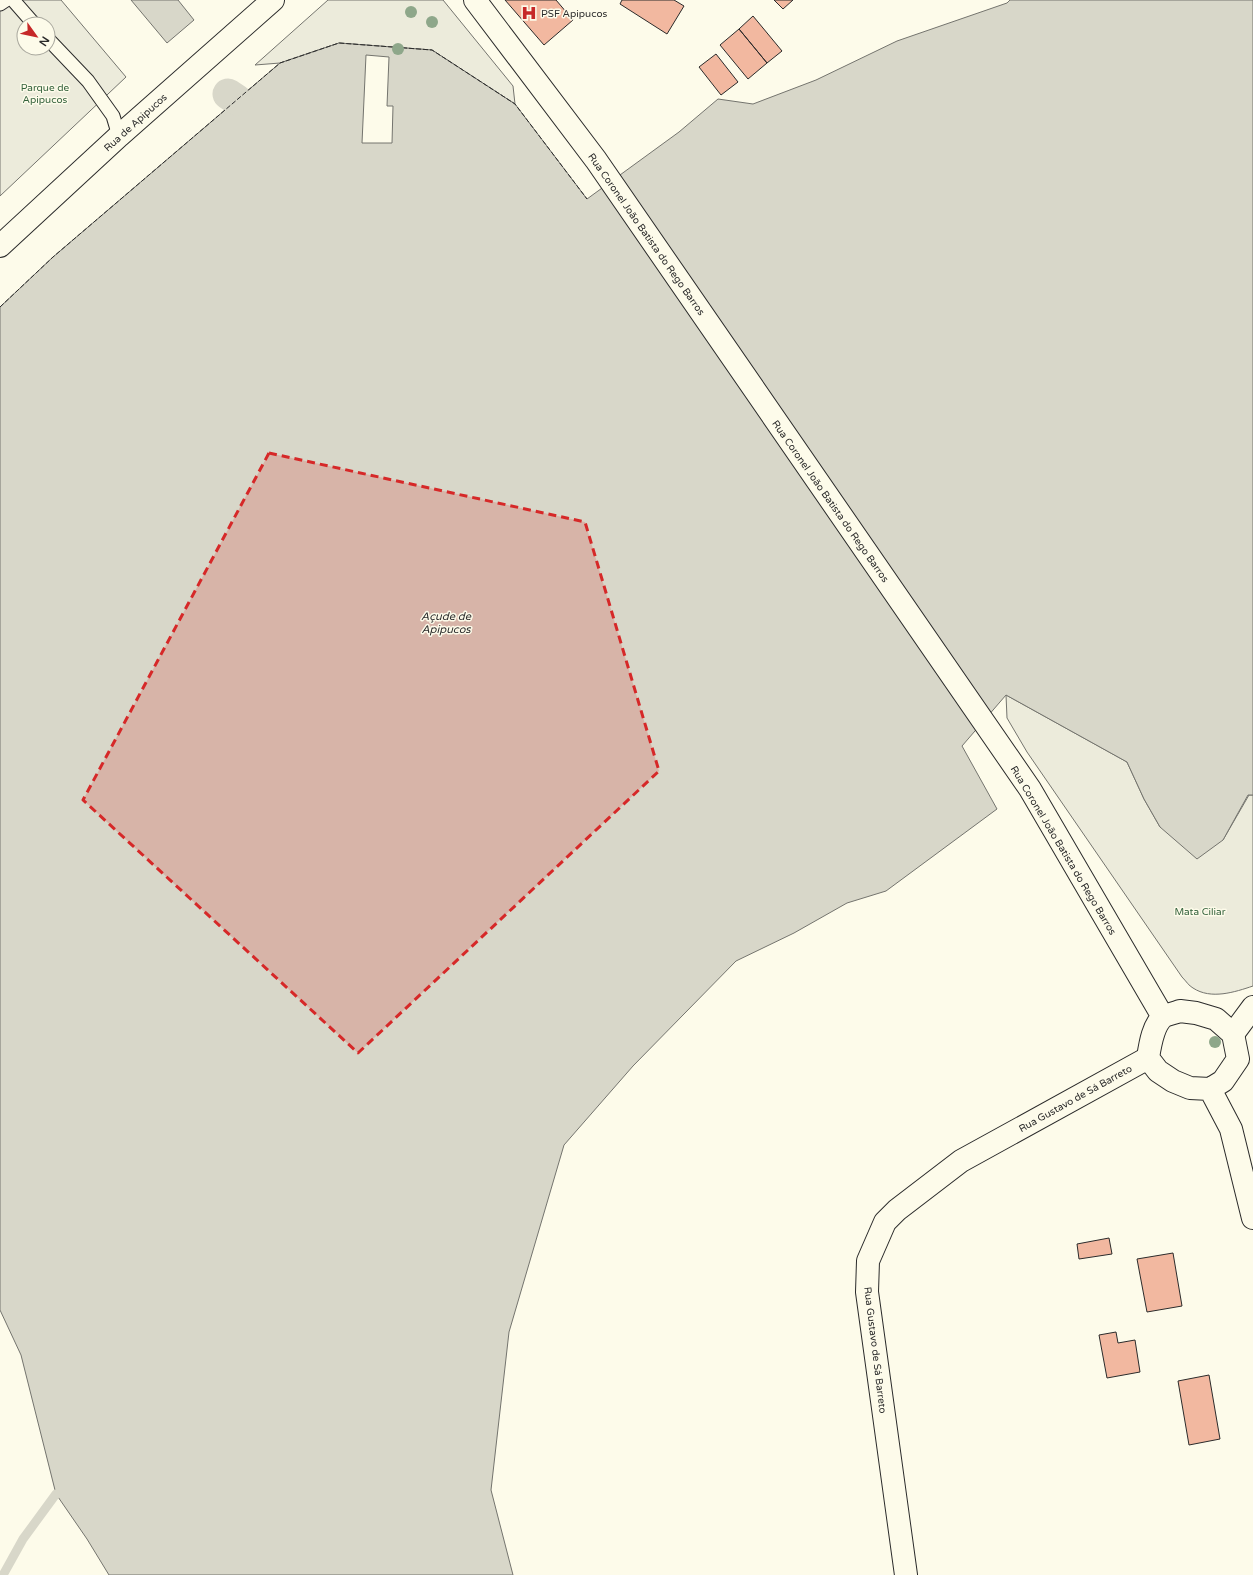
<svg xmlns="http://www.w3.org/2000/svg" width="1253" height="1575" viewBox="0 0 1253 1575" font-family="'Varela Round',sans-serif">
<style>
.green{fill:#ecebdb;stroke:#74746e;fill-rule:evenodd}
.water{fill:#d8d7c9;stroke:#74746e}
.pier{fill:#fdfbea;stroke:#74746e}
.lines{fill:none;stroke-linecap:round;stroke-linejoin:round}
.stream{stroke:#d8d7c9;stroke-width:9}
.canal{stroke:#d8d7c9;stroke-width:31}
.building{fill:#f2b8a0;stroke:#2b2b2b}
.lane-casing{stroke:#2b2b2b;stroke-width:15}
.street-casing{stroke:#2b2b2b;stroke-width:24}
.secondary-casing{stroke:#2b2b2b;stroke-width:24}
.lane{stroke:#fdfbea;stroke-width:13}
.street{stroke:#fdfbea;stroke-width:22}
.secondary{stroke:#fdfbea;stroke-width:22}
.fence{stroke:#2b2b2b;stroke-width:1;stroke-dasharray:5 2;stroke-linecap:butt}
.tree{fill:#8ea78a}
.marked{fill:#d62828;fill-opacity:0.2;stroke:#d62828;stroke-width:3;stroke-dasharray:8 5;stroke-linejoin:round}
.labels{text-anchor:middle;stroke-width:3;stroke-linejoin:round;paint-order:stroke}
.poi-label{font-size:10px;fill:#2b2b2b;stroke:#fdfbea;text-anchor:start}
.park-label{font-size:10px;fill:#34623c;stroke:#fdfbea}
.street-label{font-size:10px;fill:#2b2b2b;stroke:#fdfbea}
.water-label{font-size:11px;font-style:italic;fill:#2b2b2b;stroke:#fdfbea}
</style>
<rect width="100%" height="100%" fill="#fdfbea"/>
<path class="green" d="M0 0H61L126 77 0 196ZM24 24H48V48H24Z
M328 0H443L513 86 515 104 432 50 339 43 280 63 255 65Z
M1006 695 1127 762 1144 799 1160 827 1223 840 1249 795H1253V986C1235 992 1211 1000 1193 988 1189 986 1186 981 1182 977L1027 752 1007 718Z"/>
<path class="water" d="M131 0H178L194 20 167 43Z
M1010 0H1253V795H1248L1223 840 1197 859 1160 827 1144 799 1127 762 1006 695 962 746 997 809 886 891 847 903 794 933 736 961 633 1066 564 1145 509 1332 491 1490 513 1575H109L87 1539 56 1494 21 1355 0 1310V307L53 257 280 63 339 43 432 50 515 104 587 199 679 132 718 99 753 104 816 80 897 41 1007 3Z"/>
<path class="pier" d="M366 55 389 57 387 106H393L392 143H362Z"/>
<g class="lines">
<path class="stream" d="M3 1575 23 1539 56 1494"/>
<path class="canal" d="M228 94 237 100"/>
</g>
<path class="building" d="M505 0H556L573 20 544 45Z
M622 0H674L684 6 667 34 620 4Z
M774 0H793L783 9Z
M753 16 782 51 767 63 739 29Z
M739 29 767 63 748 79 720 45Z
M716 54 738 82 721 95 699 67Z
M1109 1238 1112 1254 1079 1259 1077 1244Z
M1173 1253 1182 1306 1147 1312 1137 1259Z
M1116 1332 1118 1343 1135 1340 1140 1372 1107 1378 1099 1335Z
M1209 1375 1220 1439 1189 1445 1178 1381Z"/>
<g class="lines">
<defs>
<path id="lane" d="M13 0 34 24
M0 4 6 0
M48 39 88 81 113 116 119 136"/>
<path id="street" d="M1233 1034 1253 1007
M906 1575 867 1292 868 1261 885 1222 897 1210 961 1161 1148 1058"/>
<path id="secondary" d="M475 0 596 160 1030 789 1163 1017
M0 246 119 136 273 0
M1180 1011 1196 1013 1216 1019 1233 1034 1238 1059 1223 1081 1210 1089 1190 1088 1173 1081 1158 1071 1148 1058C1150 1045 1153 1024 1164 1016 1169 1014 1175 1013 1180 1011Z
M1210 1089 1231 1129 1253 1218"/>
</defs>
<use href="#lane" class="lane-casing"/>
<use href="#street" class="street-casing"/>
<use href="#secondary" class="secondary-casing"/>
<use href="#lane" class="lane"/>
<use href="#street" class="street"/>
<use href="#secondary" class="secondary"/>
<path class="fence" d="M0 307 53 257 280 63 339 43 432 50 515 104 587 199"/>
</g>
<g class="tree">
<circle cx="411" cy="12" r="6"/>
<circle cx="432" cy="22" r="6"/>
<circle cx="398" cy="49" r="6"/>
<circle cx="1215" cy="1042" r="6"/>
</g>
<path class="marked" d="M269 453 585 522 659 771 358 1053 83 800Z"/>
<defs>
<symbol id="hospital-bare" viewBox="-9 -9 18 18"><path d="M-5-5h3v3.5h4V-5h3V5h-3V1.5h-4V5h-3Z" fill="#c62828" stroke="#fdfbea" stroke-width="2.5" paint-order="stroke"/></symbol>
</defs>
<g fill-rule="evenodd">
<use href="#hospital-bare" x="518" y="2" width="22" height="22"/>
</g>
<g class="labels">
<g class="poi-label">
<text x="541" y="17">PSF Apipucos</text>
</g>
<g class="park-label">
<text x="45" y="91">Parque de<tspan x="45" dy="12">Apipucos</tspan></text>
<text x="1200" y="915">Mata Ciliar</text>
</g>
<g class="street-label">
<text transform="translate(135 122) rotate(-42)" y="4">Rua de Apipucos</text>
<text transform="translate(647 234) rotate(55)" y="4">Rua Coronel João Batista do Rego Barros</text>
<text transform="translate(831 501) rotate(55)" y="4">Rua Coronel João Batista do Rego Barros</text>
<text transform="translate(1064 850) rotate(59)" y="4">Rua Coronel João Batista do Rego Barros</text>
<text transform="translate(1075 1098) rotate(-29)" y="4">Rua Gustavo de Sá Barreto</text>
<text transform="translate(876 1350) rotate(83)" y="4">Rua Gustavo de Sá Barreto</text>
</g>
<g class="water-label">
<text x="446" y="620">Açude de<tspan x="446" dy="13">Apipucos</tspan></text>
</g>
</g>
<g transform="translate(36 36) rotate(123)"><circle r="19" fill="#fdfbea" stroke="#a9a89e"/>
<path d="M0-3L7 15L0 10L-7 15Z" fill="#c62828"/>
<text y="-6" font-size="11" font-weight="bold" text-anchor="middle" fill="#2b2b2b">N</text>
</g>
</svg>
